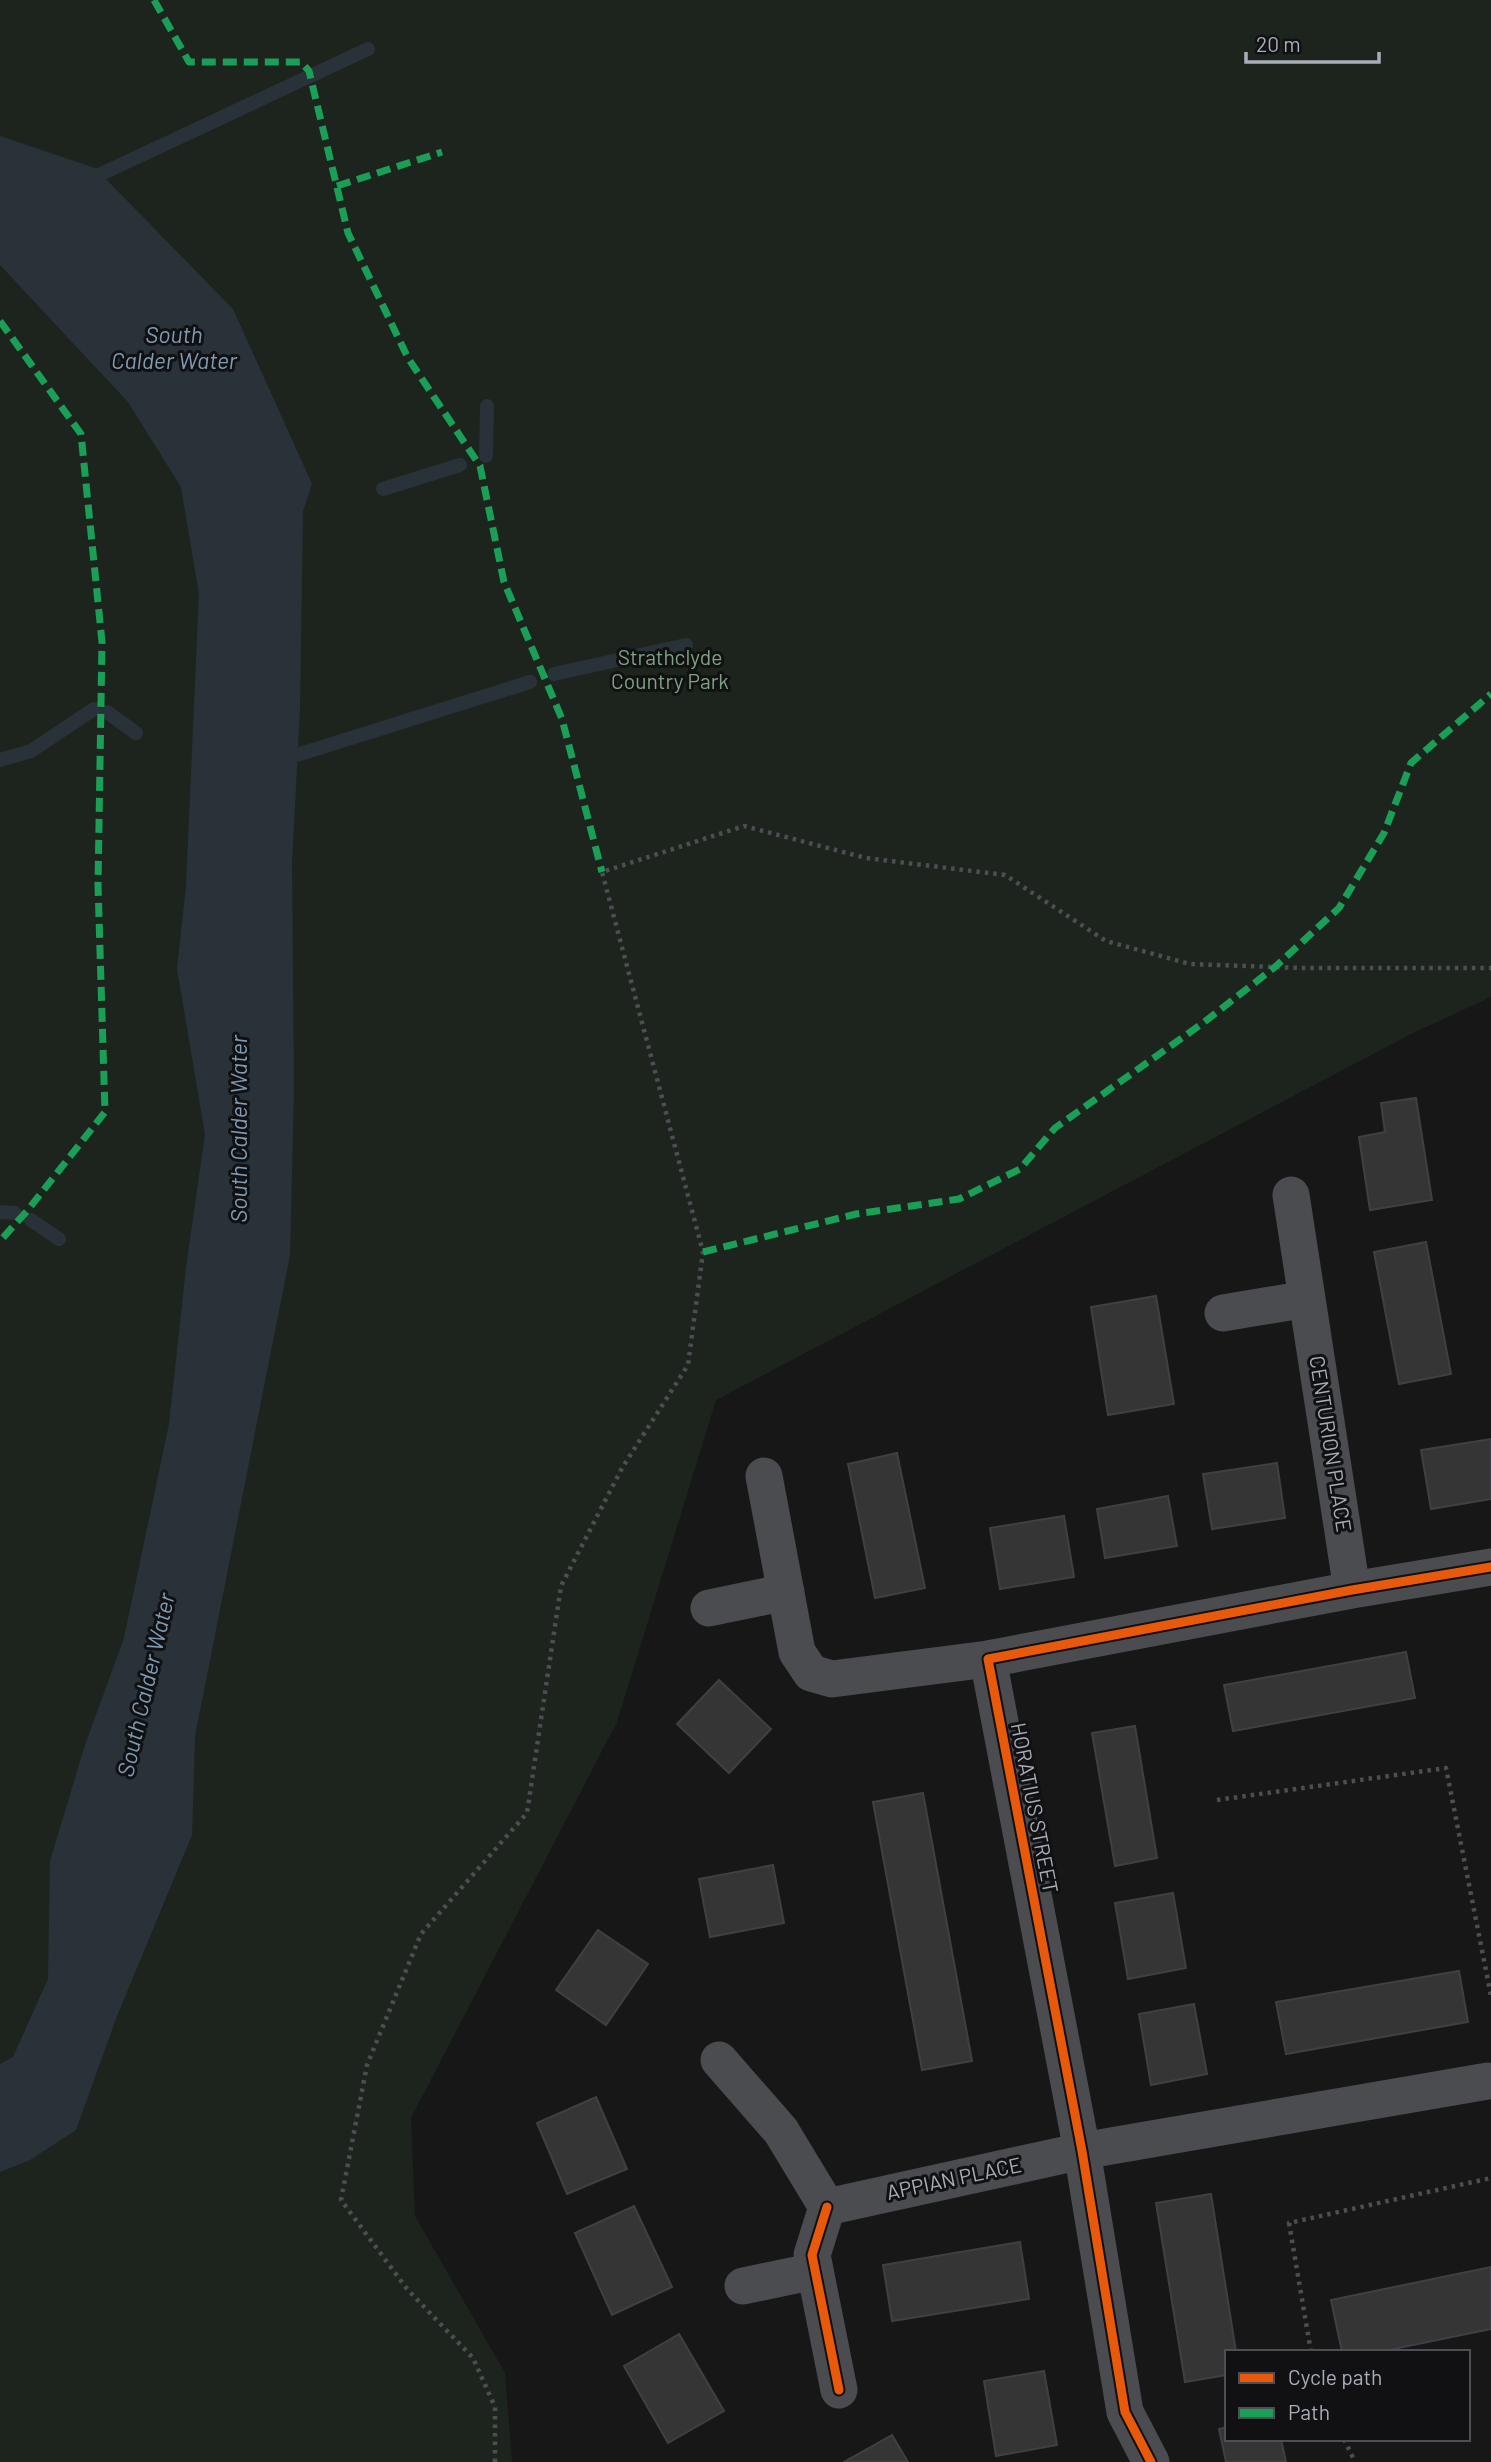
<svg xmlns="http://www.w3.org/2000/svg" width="1491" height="2462" viewBox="0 0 1491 2462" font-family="Barlow,sans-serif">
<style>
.green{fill:#1d241e}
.water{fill:#2a3239}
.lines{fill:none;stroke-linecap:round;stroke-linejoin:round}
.stream{stroke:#2a3239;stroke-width:14}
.building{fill:#353536;stroke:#3f4043;stroke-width:2}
.path{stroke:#4d4e52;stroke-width:4.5;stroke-dasharray:3.5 5;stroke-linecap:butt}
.minor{stroke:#4b4c50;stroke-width:37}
.quiet{stroke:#1a9f57;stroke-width:7;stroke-dasharray:14 7;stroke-linecap:butt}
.cycleway-casing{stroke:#111113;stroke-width:13}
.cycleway{stroke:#e8590c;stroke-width:9}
.labels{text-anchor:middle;stroke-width:6;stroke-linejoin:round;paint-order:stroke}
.park-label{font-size:21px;fill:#7fa381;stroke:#111113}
.street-label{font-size:21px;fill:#a8adb8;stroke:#111113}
.water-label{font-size:23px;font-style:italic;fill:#7f9bb3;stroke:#111113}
</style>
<rect width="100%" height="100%" fill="#171717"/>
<path class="green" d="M0 0H1491V997L1413 1033 716 1400 617 1722 411 2118 415 2216 505 2373 512 2462H0Z"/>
<path class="water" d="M0 136 95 168 233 309 312 484 303 511 300 709 292 863 294 1089 290 1255 195 1736 192 1835 117 2016 76 2130 30 2160 0 2172V2064L13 2057 48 1979 50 1861 85 1745 124 1638 169 1424 186 1268 205 1134 177 969 186 886 199 594 181 487 128 402 0 265Z"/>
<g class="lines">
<path class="stream" d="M84 182 368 49
M486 456 487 406
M383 489 460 465
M554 674 686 645
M107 712 136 733
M0 760 31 751 94 709
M281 760 530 682
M0 1212 15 1213
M31 1220 59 1239"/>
</g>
<path class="building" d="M1416 1098 1432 1200 1370 1210 1359 1137 1385 1132 1381 1103Z
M1426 1242 1451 1374 1399 1384 1374 1252Z
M1156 1296 1174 1404 1108 1415 1091 1307Z
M1491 1439V1499L1431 1509 1421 1450Z
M897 1453 925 1588 875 1598 848 1464Z
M1277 1463 1285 1518 1212 1529 1203 1474Z
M1168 1496 1177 1546 1105 1558 1097 1509Z
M1064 1516 1074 1577 1000 1589 990 1528Z
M1406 1652 1415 1698 1233 1731 1224 1685Z
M719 1680 771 1729 729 1773 677 1724Z
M1135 1726 1157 1858 1115 1866 1092 1733Z
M923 1793 972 2061 922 2070 873 1802Z
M773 1865 784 1923 710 1937 699 1879Z
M1173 1893 1186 1968 1128 1979 1115 1903Z
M598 1930 648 1964 606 2025 556 1990Z
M1459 1971 1468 2022 1286 2054 1276 2002Z
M1194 2004 1207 2074 1151 2085 1139 2014Z
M596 2097 627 2169 567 2194 537 2123Z
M1211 2194 1236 2352H1227V2375L1185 2382 1156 2203Z
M634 2206 672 2287 612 2315 575 2233Z
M1020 2242 1029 2299 892 2321 883 2265Z
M1491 2267V2329L1379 2352H1342L1331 2300Z
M679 2334 724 2411 668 2443 624 2366Z
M1044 2371 1057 2445 996 2456 984 2381Z
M1227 2427V2439H1281L1286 2462H1226L1219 2429Z
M892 2435 908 2462H844Z"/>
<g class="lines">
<path class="path" d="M1217 1800 1446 1768 1491 1996
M1311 2352 1289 2223 1491 2178
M1344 2439 1355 2462
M495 2462V2407L473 2358 407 2289 341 2200 367 2065 421 1934 527 1813 561 1586 622 1468 688 1365 703 1252 602 872 744 826 866 858 1005 875 1106 941 1190 964 1302 968H1491"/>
<path class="minor" d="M1291 1195 1352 1590
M1223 1313 1307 1299
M764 1476 797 1652 811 1673 832 1679 988 1659
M709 1608 786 1592
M719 2060 781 2131 827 2207 1082 2151 1488 2081
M827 2207 812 2255 839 2390
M743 2286 815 2271
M1151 2462 1125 2412 1082 2151 988 1659 1352 1590 1491 1567"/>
<path class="quiet" d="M154 0 189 62H301L309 71 348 233 408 358 480 466 504 582 562 719 602 872
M337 186 442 152
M0 321 81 434 102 642 98 885 105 1112 27 1211 0 1241
M703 1252 856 1214 959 1199 1020 1169 1055 1128 1203 1023 1275 967 1339 908 1384 833 1411 763 1491 694"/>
<defs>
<path id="cycleway" d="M827 2207 812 2255 839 2390
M1151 2462 1125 2412 1082 2151 988 1659 1352 1590 1491 1567"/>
</defs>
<use href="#cycleway" class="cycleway-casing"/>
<use href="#cycleway" class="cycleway"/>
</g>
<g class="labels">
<g class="park-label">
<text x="670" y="665">Strathclyde<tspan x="670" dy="24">Country Park</tspan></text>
</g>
<g class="street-label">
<text transform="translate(1330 1444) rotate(81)" y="7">CENTURION PLACE</text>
<text transform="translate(1034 1808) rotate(79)" y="7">HORATIUS STREET</text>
<text transform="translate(954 2179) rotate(-12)" y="7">APPIAN PLACE</text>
</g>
<g class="water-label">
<text x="174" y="343">South<tspan x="174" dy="26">Calder Water</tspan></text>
<text transform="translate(239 1129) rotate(-90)" y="8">South Calder Water</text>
<text transform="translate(146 1685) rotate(-77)" y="8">South Calder Water</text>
</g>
</g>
<rect x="1225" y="2350" width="245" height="91" fill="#111113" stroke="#4d4f55" stroke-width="2"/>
<rect x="1239" y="2373" width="35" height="10" fill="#e8590c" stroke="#4d4f55" stroke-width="2"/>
<text x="1288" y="2385" font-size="21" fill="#a8adb8">Cycle path</text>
<rect x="1239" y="2408" width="35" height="10" fill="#1a9f57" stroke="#4d4f55" stroke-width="2"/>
<text x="1288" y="2420" font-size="21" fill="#a8adb8">Path</text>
<path d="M1246 52v10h133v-10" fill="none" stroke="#a8adb8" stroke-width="3.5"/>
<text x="1256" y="52" font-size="21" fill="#a8adb8" stroke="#111113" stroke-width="5" paint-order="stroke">20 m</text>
</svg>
